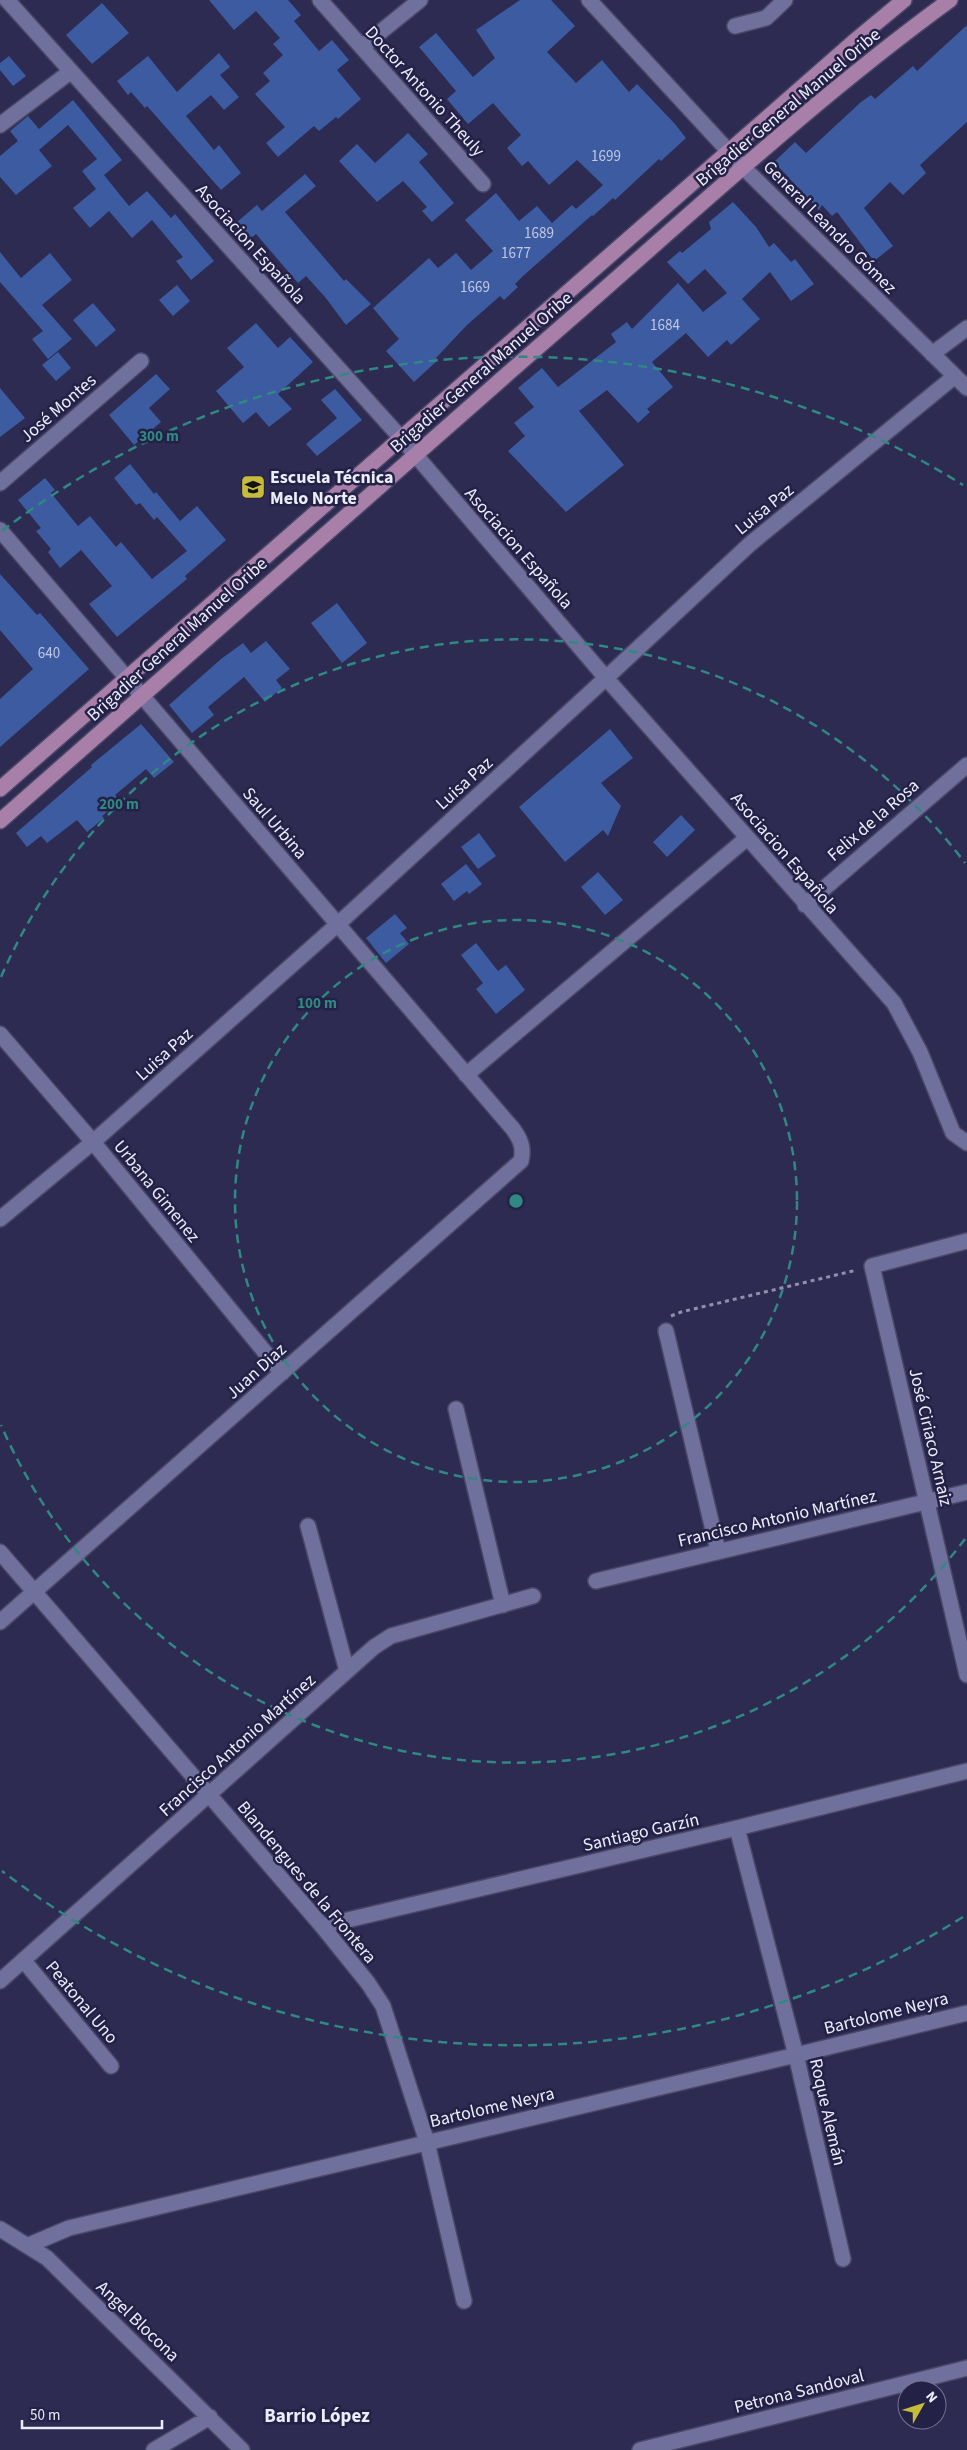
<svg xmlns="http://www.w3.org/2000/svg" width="967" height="2450" viewBox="0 0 967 2450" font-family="'Source Sans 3',sans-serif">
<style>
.building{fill:#3c5ba0}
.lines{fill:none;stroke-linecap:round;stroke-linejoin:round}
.minor-casing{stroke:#494666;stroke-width:18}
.major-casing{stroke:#494666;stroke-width:18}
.path{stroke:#9190ab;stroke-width:3;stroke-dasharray:4 4;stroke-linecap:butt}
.minor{stroke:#70709d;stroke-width:15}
.major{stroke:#a87fa8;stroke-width:15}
.ring{fill:none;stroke:#308883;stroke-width:2.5;stroke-dasharray:9 6}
.labels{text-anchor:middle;stroke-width:5;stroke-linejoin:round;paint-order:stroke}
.number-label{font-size:15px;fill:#c0c8e5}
.street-label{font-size:18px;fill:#ececfc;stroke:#242147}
.poi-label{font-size:18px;font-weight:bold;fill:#ececfc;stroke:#242147;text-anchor:start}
.neighbourhood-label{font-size:19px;font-weight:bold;fill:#ececfc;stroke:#242147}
.centre{fill:#308883;stroke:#242147;stroke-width:2.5}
.ring-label{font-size:15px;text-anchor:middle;font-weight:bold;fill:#308883;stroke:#242147;stroke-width:5;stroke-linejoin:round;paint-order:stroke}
</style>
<rect width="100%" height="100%" fill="#2d2b52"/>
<path class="building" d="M209 0H288L301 15 294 21 319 51 332 40 349 60 337 70 361 99 338 119 336 117 319 131 314 126 278 157 266 143 285 127 255 94 270 81 263 73 283 55 273 44 280 38 256 11 234 30Z
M520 0H551L575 26 547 52 576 83 602 60 629 92 637 84 675 124 686 138 661 161 659 159 615 200 613 198 593 216 592 215 523 276 515 284 518 287 504 300 500 296 467 325 436 358 438 360 414 382 386 351 399 339 373 308 429 258 438 268 456 253 471 270 493 251 465 220 496 193 519 221 537 206 552 223 572 205 576 209 603 185 577 160 549 185 528 161 522 166 507 148 521 135 493 103 468 124 447 99 456 91 419 47 436 33 473 77 495 58 476 30Z
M102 3 129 33 92 64 66 35Z
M967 25V122L920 165 926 173 903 195 890 182 864 208 893 246 874 261 837 212 832 216 822 205 819 210 774 162 795 142 806 153 861 102 871 95 875 99 913 66 917 71Z
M219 53 230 67 220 75 239 97 224 110 211 95 186 116 214 150 219 145 241 173 221 190 147 106 145 108 131 92 128 95 117 81 148 56 177 92Z
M9 56 26 76 13 86 0 70V63Z
M73 100 122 160 104 175 129 206 147 191 171 218 175 214 214 261 191 280 176 261 183 257 152 220 132 238 109 211 90 228 73 208 96 189 82 171 97 159 68 125 39 150 52 166 16 195 0 177V156L18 141 10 131 28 116 39 129Z
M408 133 428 154 419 162 454 203 432 222 422 211 427 207 403 181 377 202 339 161 357 144 375 163Z
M305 174 316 186 285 212 344 281 346 279 371 304 346 325 325 297 306 276 298 283 256 234 251 238 237 222 257 205 262 211Z
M733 202 756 227 769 247 774 243 791 262 795 259 814 284 791 301 770 272 742 299 760 319 731 345 727 340 708 357 686 333 652 362 673 387 647 409 650 412 638 423 607 390 579 411 624 465 566 512 508 451 525 436 514 423 534 407 518 388 542 368 558 387 616 342 611 334 627 322 632 329 678 283 703 312 727 293 705 269 688 284 667 262 680 251 682 253 711 229 709 222Z
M0 252 21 278 50 253 72 280 42 305 72 339 48 359 32 339 43 331 0 282Z
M177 285 190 301 173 316 159 300Z
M93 303 116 330 96 347 73 320Z
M256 323 278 348 290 337 313 362 278 394 292 409 269 427 256 412 243 423 216 391 244 367 227 348Z
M58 352 71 368 56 381 42 365Z
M156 374 170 389 149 408 161 422 134 445 109 415Z
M0 388 25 418 0 437Z
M335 389 362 420 317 456 306 444 337 418 321 400Z
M130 464 154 494 156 492 180 521 197 506 226 540 185 576 187 579 117 637 89 604 112 586 81 550 60 568 48 552 51 549 36 531 41 528 18 500 45 478 55 490 51 493 78 526 90 516 116 547 121 542 152 579 187 551 157 517 154 520 140 503 136 505 114 478Z
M0 574 37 615 40 613 89 669 0 747V699L33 669 0 630Z
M337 603 367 643 342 663 311 623Z
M266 641 290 669 276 680 282 688 265 702 244 677 208 707 214 715 192 733 169 705 221 659 243 643 251 653Z
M141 724 174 762 154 778 146 769 115 795 120 801 102 816 104 818 87 832 77 820 47 843 41 836 27 847 16 833 92 767 91 765Z
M610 729 633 758 601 783 621 806 608 836 603 830 565 862 519 807Z
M681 815 695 830 667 857 653 842Z
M479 833 496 856 478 869 461 847Z
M466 864 482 884 469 894 467 891 454 901 441 884Z
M598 872 623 900 605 915 581 887Z
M395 914 407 928 400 933 409 944 386 963 366 938Z
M476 943 498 971 506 965 525 990 496 1014 476 989 483 983 461 955Z"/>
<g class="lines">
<defs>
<path id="minor" d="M7 0 401 438 606 678 894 1003 920 1052 953 1133 967 1143
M320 0 483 184
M589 0 744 168 967 388
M735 26 766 18 785 0
M362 47 420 0
M0 125 70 72
M932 354 967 328
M0 483 141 361
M0 530 513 1129C521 1140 524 1148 521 1161L0 1622
M805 905 967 765
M0 1034 93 1142 282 1373
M466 1075 747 838
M0 1219 93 1142 338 924 606 678 750 544 955 376
M967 1241 872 1266 967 1675
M666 1331 718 1551
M456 1409 503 1605
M308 1526 347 1671
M0 1552 322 1926 368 1983 383 2006 427 2142 464 2301
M596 1581 967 1492
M737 1828 796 2055 843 2259
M322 1926 737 1828 967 1771
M24 1961 111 2066
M0 1981 374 1647 391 1636 533 1596
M0 2229 47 2258 242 2450
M29 2245 69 2228 796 2055 967 2013
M154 2450 210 2417
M640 2450 967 2368"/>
<path id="major" d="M0 789 857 39 904 0
M0 821C194 649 388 478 583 308 703 203 821 94 950 0"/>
</defs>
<use href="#minor" class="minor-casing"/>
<use href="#major" class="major-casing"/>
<path class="path" d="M671 1316 681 1312 857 1270"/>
<use href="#minor" class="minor"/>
<use href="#major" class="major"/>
</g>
<g class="ring">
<circle cx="516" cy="1201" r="281"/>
<path d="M965 1539A562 562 0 0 1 1 1425M1 977A562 562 0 0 1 965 863"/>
<path d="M963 1917A844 844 0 0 1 2 1871M2 531A844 844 0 0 1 963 485"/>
</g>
<defs>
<symbol id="school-square" viewBox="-11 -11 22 22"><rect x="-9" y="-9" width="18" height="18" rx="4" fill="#c7bb3c" stroke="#242147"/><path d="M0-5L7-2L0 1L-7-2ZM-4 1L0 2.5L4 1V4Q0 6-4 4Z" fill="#111"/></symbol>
</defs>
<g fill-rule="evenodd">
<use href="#school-square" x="239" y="473" width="28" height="28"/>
</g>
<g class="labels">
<g class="number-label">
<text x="606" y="161">1699</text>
<text x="539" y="238">1689</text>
<text x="516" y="258">1677</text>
<text x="475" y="292">1669</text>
<text x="665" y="330">1684</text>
<text x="49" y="658">640</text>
</g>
<g class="street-label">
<text transform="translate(425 91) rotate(48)" y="6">Doctor Antonio Theuly</text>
<text transform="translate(788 107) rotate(-40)" y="6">Brigadier General Manuel Oribe</text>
<text transform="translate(830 227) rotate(45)" y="6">General Leandro Gómez</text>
<text transform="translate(251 244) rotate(48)" y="6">Asociacion Española</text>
<text transform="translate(481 372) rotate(-41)" y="6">Brigadier General Manuel Oribe</text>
<text transform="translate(58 408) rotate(-41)" y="6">José Montes</text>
<text transform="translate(764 509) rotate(-39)" y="6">Luisa Paz</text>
<text transform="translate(519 548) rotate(49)" y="6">Asociacion Española</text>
<text transform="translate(177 639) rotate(-42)" y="6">Brigadier General Manuel Oribe</text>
<text transform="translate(464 783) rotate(-42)" y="6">Luisa Paz</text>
<text transform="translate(873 820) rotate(-41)" y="6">Felix de la Rosa</text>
<text transform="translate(275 823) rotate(49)" y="6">Saul Urbina</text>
<text transform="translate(785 853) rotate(49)" y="6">Asociacion Española</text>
<text transform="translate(164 1054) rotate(-42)" y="6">Luisa Paz</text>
<text transform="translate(157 1191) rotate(51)" y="6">Urbana Gimenez</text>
<text transform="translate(256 1371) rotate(-42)" y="6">Juan Diaz</text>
<text transform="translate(931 1437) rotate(77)" y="6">José Ciriaco Arnaiz</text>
<text transform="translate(777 1518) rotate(-13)" y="6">Francisco Antonio Martínez</text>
<text transform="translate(237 1745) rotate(-42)" y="6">Francisco Antonio Martínez</text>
<text transform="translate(641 1832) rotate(-13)" y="6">Santiago Garzín</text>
<text transform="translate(307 1882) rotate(50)" y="6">Blandengues de la Frontera</text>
<text transform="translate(82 2002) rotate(50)" y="6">Peatonal Uno</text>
<text transform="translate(886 2013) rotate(-14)" y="6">Bartolome Neyra</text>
<text transform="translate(492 2107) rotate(-13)" y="6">Bartolome Neyra</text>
<text transform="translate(828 2112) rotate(77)" y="6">Roque Alemán</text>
<text transform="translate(138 2321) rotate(44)" y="6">Angel Blocona</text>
<text transform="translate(799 2391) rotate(-14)" y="6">Petrona Sandoval</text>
</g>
<g class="poi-label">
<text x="270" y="483">Escuela Técnica<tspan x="270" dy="21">Melo Norte</tspan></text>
</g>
<g class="neighbourhood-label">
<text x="317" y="2422">Barrio López</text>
</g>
</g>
<circle cx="516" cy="1201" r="8" class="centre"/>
<g class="ring-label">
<text x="159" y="441">300 m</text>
<text x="119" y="809">200 m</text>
<text x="317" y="1008">100 m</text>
</g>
<g transform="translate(922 2405) rotate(51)"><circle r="24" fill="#242147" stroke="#74728f"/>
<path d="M0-4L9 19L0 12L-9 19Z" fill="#c7bb3c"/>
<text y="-8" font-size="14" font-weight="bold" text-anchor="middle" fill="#ececfc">N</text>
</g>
<path d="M22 2420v8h140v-8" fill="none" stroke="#ececfc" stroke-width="2.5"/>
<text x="30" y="2420" font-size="15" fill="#ececfc" stroke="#242147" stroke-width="4" paint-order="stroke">50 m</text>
</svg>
